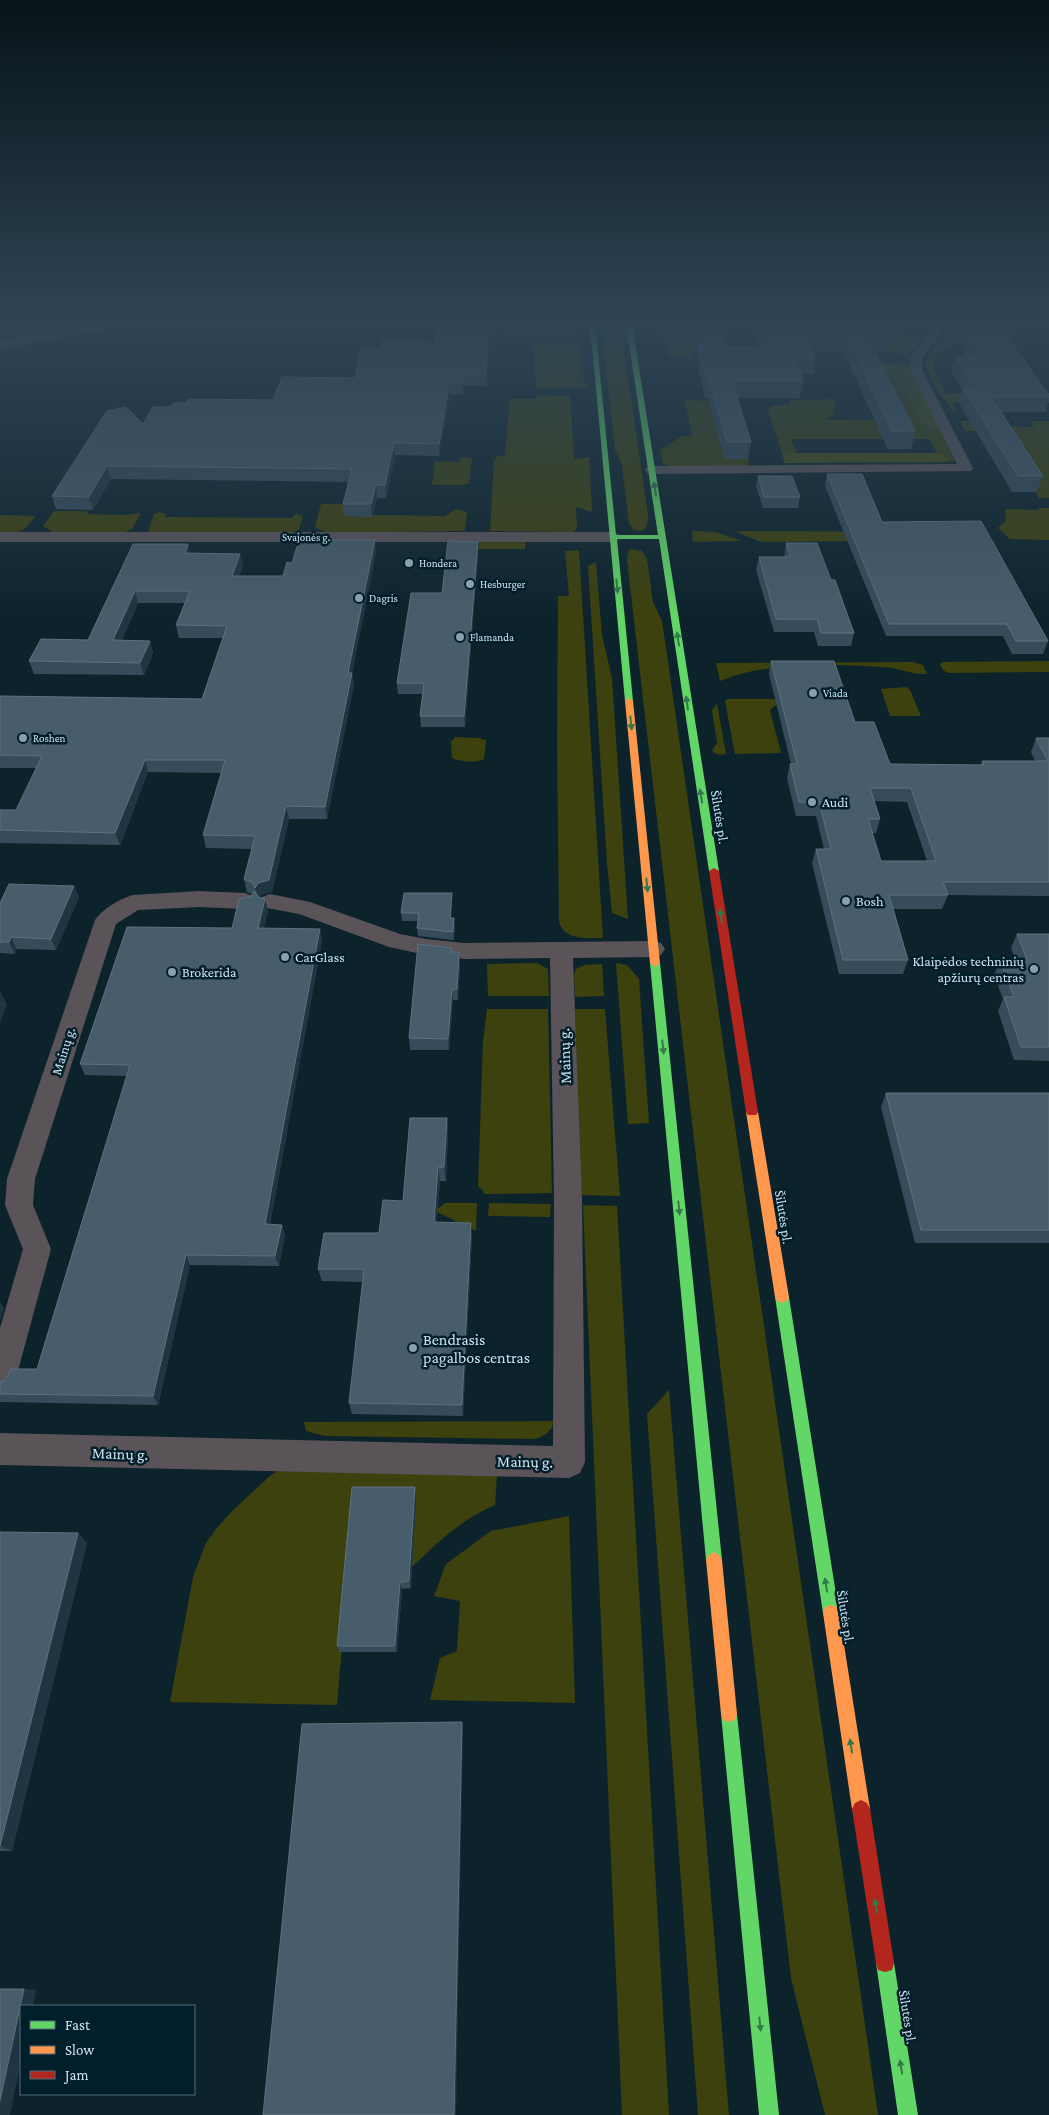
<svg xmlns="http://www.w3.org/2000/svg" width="1049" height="2115" viewBox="0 0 1049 2115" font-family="'Crimson Pro',serif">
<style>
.green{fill:#3d410d}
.forest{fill:#484d0c}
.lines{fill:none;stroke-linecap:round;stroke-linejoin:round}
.street{fill:#5a5358;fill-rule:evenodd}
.fast{fill:#63d668;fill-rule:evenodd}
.slow{fill:#ff974d;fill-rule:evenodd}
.jam{fill:#b3261e;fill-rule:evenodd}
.wall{fill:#364c5b;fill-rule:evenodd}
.shaded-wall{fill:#1f3542}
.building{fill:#475d6b;stroke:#5c727f;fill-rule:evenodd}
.oneway{fill:#327a4a}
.poi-dot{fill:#8aa0aa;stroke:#011e2b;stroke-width:2}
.labels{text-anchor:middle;stroke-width:5;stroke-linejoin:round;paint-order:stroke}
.far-street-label{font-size:11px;fill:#cee3ee;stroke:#011e2b}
.far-poi-label{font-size:11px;fill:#cee3ee;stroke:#011e2b;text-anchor:start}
.poi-label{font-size:14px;fill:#cee3ee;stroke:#011e2b;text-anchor:start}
.street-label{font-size:14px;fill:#cee3ee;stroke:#011e2b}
.near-street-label{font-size:16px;fill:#cee3ee;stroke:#011e2b}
.near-poi-label{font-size:16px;fill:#cee3ee;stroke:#011e2b;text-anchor:start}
</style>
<rect width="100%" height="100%" fill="#0d232c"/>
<path class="green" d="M0 324H10L12 326 25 324H102L0 343Z
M507 324H577L578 332 572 336H532L531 332H506Z
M601 324H620L648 515C648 526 645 535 633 529L629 523 622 465 615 450Z
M653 324H691L697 348 691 352 693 358 668 356V341L653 330Z
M943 324H957L958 326H984V324H1049V329C1025 329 936 332 934 365 934 375 942 385 946 393H1049V403H952L957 412H954C944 397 918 371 931 353 937 344 945 337 948 326Z
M533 342 578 344 581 374 588 389 569 387 536 389Z
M873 372 899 381 921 425 940 429 955 461H948L943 453H937L929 439H791L797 453H782L768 411 771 406 791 404 790 400 835 399 833 414 826 420 895 419Z
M537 395 570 396 574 459 589 457 592 512 576 507 577 529 573 532 490 531 494 460 498 456 505 455 510 399H536Z
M685 400 710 401 724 459H748L749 466H670L663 464 660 450 682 436H692Z
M960 421H973L976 426 1034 427 1031 421H1049V498H1039L998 431H965Z
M460 457 472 458 469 483 463 485H432L435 461 459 462Z
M321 504H347L372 517 373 515 445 516 456 509 467 512 465 530 461 531 327 533 315 527Z
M1039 508H1049V540L1010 539 998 528 1006 520 1005 509 1038 510Z
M54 511H87L88 514 125 515 140 513V515L132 529 123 533 56 534 43 526Z
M159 512 166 514 165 517 291 518 296 514 303 516 299 530 291 532 154 533 148 531 154 514Z
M0 515 35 516C24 533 20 533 0 532Z
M692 531 716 532 742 541 693 542Z
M734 531 908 532 911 538H929L931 543H920L921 547H918L916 543H898L901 553H854L850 548H871L869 541 761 542Z
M479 542H525V549H478Z
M631 549 642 551 647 559 653 602 662 621 878 2115H825L791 1978 627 560 628 551Z
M579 550 603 938C588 938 565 941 559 922L557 741 558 596H569L565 551Z
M596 562 602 635 612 678 628 919 612 913 607 863 588 566Z
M1049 661V672L948 673 943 670 940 664 943 662Z
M913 662 923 665 927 674C912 675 896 667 881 667 828 664 771 661 720 681L716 663Z
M906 687 910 690 921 716H890L881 689Z
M727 699H776L777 704 770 710 781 753 735 754 725 701Z
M717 704 726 754C721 755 715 755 712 750L717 743 712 710Z
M455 737 478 738 486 740 484 759C476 763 460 762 452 758L451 742Z
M537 963 548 969 549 996H488L487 964Z
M616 963 627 965 639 979 649 1123 628 1124Z
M602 964 604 996 575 997 574 975 576 969 585 965Z
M487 1009H548L552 1193 485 1194 481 1188 478 1187 483 1041Z
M575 1009H605L620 1196 580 1195Z
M445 1203H477L476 1231 435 1211Z
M489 1203 551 1204 550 1217 488 1216Z
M583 1205 617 1206 669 2115H622Z
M669 1390 729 2115H698L647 1414Z
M554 1421C551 1432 546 1435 536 1439L325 1436 306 1431 304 1422Z
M278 1471 497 1474 495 1505C462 1519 438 1542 412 1567L416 1496 355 1495 337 1705 170 1702 193 1577 206 1543 216 1529 233 1510 271 1475Z
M569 1516 575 1703 430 1700 440 1658 457 1651 460 1601 434 1596 446 1564 491 1531Z"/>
<path class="forest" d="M836 334 919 335 924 337C906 360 912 353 884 351L880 344Z
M875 362 910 366 940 429 921 425 899 381 873 372Z
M782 453H943L949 462 785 463Z"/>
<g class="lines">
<path class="street" d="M96 324H119L113 328 0 349V341Z
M929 324H941L942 326 939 336 922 358V370L973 468 971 471 652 474 647 473 645 470 647 467 652 466 957 464 910 370V358L927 336Z
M0 532H612L618 534 620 537 618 540 612 542H0Z
M199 891 245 893 253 896 256 901 253 906 245 909 199 907 138 910 116 924 35 1179 33 1205 51 1249 16 1378 12 1388 0 1392V1328L23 1249 5 1205 7 1179 95 920C102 909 120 899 133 895Z
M270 894 310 902 400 934 426 939 464 943 653 941 661 943 665 949 661 955 653 957 573 958 582 1201 585 1462 580 1473 569 1478 0 1465V1433L553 1446 554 1201 550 958 464 959 426 955 389 947 299 914 262 907 259 902 262 897Z"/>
<path class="fast" d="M590 324H595L616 535H658L626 324H632L719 871 714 874 709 871 659 539H617L633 701 629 704 625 701Z
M655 959 660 963 722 1560 719 1565 714 1568 709 1565 706 1560 650 963Z
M782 1291 787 1293 789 1297 839 1613 837 1619 831 1621 825 1619 823 1613 775 1297 777 1293Z
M729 1706 735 1708 737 1714 779 2115H759L721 1714 723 1708Z
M885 1954 892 1956 894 1963 918 2115H898L876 1963 878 1956Z"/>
<path class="slow" d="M629 698 633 701 660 963 655 967 650 963 625 701Z
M752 1107 756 1109 758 1112 789 1297 787 1301 782 1303 777 1301 775 1297 746 1112 748 1109Z
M714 1552 719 1555 722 1560 737 1714 735 1720 729 1722 723 1720 721 1714 706 1560 709 1555Z
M831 1605 837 1607 839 1613 870 1809 867 1815 861 1818 855 1815 852 1809 823 1613 825 1607Z"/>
<path class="jam" d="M714 868 719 871 758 1112 756 1115H748L746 1112 709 871Z
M861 1800 867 1803 870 1809 894 1963 892 1970 885 1972 878 1970 876 1963 852 1809 855 1803Z"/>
</g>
<path class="wall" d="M284 324H325L293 330Z
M438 324H502V331H489L487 386H463V395H450L439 456 395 455 386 498H377L372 517 344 516 343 504 349 482 111 479 93 510 56 509 52 496 143 424 170 407 186 403 273 400 355 378 434 348Z
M691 324H718L725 347H758L757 342 759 326H780L779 324H881L888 335 884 351H874L915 431 911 449H888L843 351H813L815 357 813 374H800L803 381 800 398H737L751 442 748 459H724L709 398H705L697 363 698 351Z
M967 337 1049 395V401L1045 412H1001L1043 476 1037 492H1012L959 403 962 389 951 371 955 357H967L963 351Z
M827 474 882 522 1048 641 1043 654H1012L1003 636H886L825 486Z
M758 476 800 497 798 508H763L756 486Z
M478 542V552L465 727H421L420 716 423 694H398L397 683 442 593Z
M786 543 831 580 854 633 851 646H818L814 632H774L756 570 759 557H784Z
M133 544H188L190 553 240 554 243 566 239 576H283L292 563 376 552 352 673 354 685 327 819H289L272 892 261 895 260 897 268 910 264 928 320 929 322 941 270 1224 282 1225 285 1235 279 1266 190 1265 158 1405 0 1402V1382L37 1369 127 1076 85 1075 80 1064 232 928 252 894 247 892 244 879 252 849 206 848 203 835 222 773 148 772 120 845 0 843V810H16L36 768H0V696L202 699 223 638H179L176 625 185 603H138L122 640 150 641 153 653 144 675 34 674 29 661 88 640Z
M771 661 855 722 890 764 981 765 982 761H1035L1031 752 1036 738H1049V896L948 895 942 909H893L908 960 903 974H839L812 863 816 849H824L816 816H796L787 778 790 764H791L769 674ZM874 801 907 802 927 861H881L872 833H876L880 819Z
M74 886 79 897 56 950 17 949 15 954 0 953V903Z
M452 893V901L451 918 455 926 454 940 418 936 417 928 418 921H402L401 913Z
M1017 934H1049V1061L1014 1060 998 1011 1003 999 994 975 1000 962H1016L1011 948Z
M452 948V952H459L460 964 458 1000H453L449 1050H410L409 1038Z
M886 1093H1049V1243H915L881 1107Z
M447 1118 448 1132 446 1181H440L436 1222 472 1235 463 1416 352 1414 349 1403 363 1282 322 1281 318 1269 379 1233 403 1201Z
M415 1487 416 1495 411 1588 402 1589 397 1652H340L337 1646Z
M0 1532 78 1533 87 1543 12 1851H0Z"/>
<path class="shaded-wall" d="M292 324H325L293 330Z
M488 324 489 331 487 386 486 375Z
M463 375V395L462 383Z
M449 384 450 395 439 456V444Z
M394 443 395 455 386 498 385 485Z
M107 466 111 479 93 510 89 497Z
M376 485 377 498 372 517 371 504Z
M375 540 376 552 352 673 354 685 327 819 325 807 348 673Z
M478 542V552L465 727 464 716Z
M188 544 191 556 185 553Z
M240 554 243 566 234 588 232 576Z
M135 591 138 603 116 653 113 640Z
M150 641 153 653 144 675 140 663Z
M145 760 148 772 120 845 115 833Z
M286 806 289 819 272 892 261 895 258 901 255 888Z
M74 886 79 897 56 950 51 939Z
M452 893V901L450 926V918Z
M265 899 268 910 261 940 258 928Z
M454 918 455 926 454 940 453 932Z
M320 929 322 941 268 1235 265 1224Z
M11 937 17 949 15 954 9 942Z
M459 952 460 964 458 1000 457 989Z
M452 989 453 1000 449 1050 448 1039Z
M0 991 7 1005 0 1023Z
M447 1118 448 1132 446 1181 444 1167Z
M438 1167 440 1181 436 1235 434 1222Z
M471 1223 472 1235 463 1416 462 1405Z
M282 1225 285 1235 279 1266 275 1256Z
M186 1255 190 1265 158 1405 153 1396Z
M0 1302 4 1308 0 1321Z
M415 1487 416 1495 411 1588 409 1581Z
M78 1533 87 1543 12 1851 0 1846Z
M400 1582 402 1589 397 1652 395 1646Z
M462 1722 463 1729 456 2115H454Z
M24 1989 36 1990 33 2006H21V2061L10 2115H0V2101Z"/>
<path class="building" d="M438 324H488L486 375H463L462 383 449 384 439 444 394 443 385 485H376L371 504H343L352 469 107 466 89 497 52 496 107 411 126 407 143 424 153 407H170L173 403H186L188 399 273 400 282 377 355 378 361 349H380L382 341H426L434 348Z
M697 324H718L725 347H767L759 326H791L790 324H881L888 335H866L915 431H892L846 335H806L815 357H794L803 381H732L751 442H727L710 381H707L698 347H703Z
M967 337H1007L1049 395V397H991L1043 476H1018L963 388H975L955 357H980Z
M827 474H862L882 522 981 521 1048 641H1016L1007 624H889Z
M758 476H792L800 497H764Z
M299 540H375L348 673H352L325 807 286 806 269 880 258 883 255 888 252 882 244 879 255 836 203 835 225 760H145L115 833 0 830V810H16L42 756 0 755V696L202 699 227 626 176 625 190 591H135L113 640 150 641 140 663 29 661 41 639 88 640 133 544H188L185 553 240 554 232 576H283L287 562 292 563Z
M448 541 478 542 464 716H420L424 683H397L411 593H442Z
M786 543H817L831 580H835L854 633H821L817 619H776L759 557H790Z
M771 661H834L855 722H874L890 764 984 765 982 761H1048L1036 738H1049V882H943L948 895H889L908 960H843L816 849H831L819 802H799L790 764H797ZM870 788H911L936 861H881L868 819H880Z
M9 884 74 886 51 939 11 937 9 942H0V903Z
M255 891 258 897 265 899 258 928 320 929 265 1224 282 1225 275 1256 186 1255 153 1396 0 1394V1382L5 1381 11 1369H37L130 1065 80 1064 127 927 232 928 239 899 251 896Z
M404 893H452L450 918H454L453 932 417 928 419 913H401Z
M1017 934H1049V1047H1021L1004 997H1014L1000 962H1028Z
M418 944 452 948 451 952H459L457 989H452L448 1039 409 1038Z
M886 1093H1049V1230H921Z
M410 1118H447L444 1167H438L434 1222 471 1223 462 1405 349 1403 364 1269H318L324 1233H379L383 1200 403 1201Z
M352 1487H415L409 1581 400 1582 395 1646H337Z
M0 1532 78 1533 0 1846Z
M462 1722 454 2115H263L302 1724Z
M0 1989H24L0 2101Z"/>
<defs><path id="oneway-solid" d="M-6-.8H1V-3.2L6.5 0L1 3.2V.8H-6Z" transform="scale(1.25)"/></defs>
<g class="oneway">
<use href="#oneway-solid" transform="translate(655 489) rotate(-98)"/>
<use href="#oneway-solid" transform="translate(617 586) rotate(84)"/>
<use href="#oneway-solid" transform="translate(678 639) rotate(-99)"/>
<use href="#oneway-solid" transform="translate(687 703) rotate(-98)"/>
<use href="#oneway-solid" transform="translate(631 723) rotate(84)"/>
<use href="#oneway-solid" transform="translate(701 796) rotate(-99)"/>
<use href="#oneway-solid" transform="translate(647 885) rotate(84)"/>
<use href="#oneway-solid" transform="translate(721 916) rotate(-99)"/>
<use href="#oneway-solid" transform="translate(663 1047) rotate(84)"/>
<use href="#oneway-solid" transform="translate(679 1208) rotate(84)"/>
<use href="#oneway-solid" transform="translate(826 1585) rotate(-99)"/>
<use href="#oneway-solid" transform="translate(851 1746) rotate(-99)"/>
<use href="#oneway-solid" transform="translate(876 1906) rotate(-99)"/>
<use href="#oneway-solid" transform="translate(760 2024) rotate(84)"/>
<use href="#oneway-solid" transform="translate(901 2067) rotate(-99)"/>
</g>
<linearGradient id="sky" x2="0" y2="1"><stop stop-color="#071318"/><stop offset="0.52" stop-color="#2f4556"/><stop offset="1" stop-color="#2f4556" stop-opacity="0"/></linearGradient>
<rect width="1049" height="620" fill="url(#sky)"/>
<g class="poi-dot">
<circle cx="409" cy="563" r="5"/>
<circle cx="470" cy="584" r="5"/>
<circle cx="359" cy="598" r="5"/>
<circle cx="460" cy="637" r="5"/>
<circle cx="813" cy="693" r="5"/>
<circle cx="23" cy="738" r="5"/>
<circle cx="812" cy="802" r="5"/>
<circle cx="846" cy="901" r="5"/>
<circle cx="285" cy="957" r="5"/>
<circle cx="1034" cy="969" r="5"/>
<circle cx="172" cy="972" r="5"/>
<circle cx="413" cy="1348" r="5"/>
</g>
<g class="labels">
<g class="far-street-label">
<text x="306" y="541">Svajonės g.</text>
</g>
<g class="far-poi-label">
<text x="419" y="567">Hondera</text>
<text x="480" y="588">Hesburger</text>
<text x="369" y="602">Dagris</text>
<text x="470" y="641">Flamanda</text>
<text x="823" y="697">Viada</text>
<text x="33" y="742">Roshen</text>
</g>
<g class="poi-label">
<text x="822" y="807">Audi</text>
<text x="856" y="906">Bosh</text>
<text x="295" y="962">CarGlass</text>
<text x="1024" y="966" text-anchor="end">Klaipėdos techninių<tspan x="1024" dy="16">apžiurų centras</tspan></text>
<text x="182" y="977">Brokerida</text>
</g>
<g class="street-label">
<text transform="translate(720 817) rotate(81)" y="5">Šilutės pl.</text>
<text transform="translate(63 1051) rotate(-72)" y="5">Mainų g.</text>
<text transform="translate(784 1217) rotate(81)" y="5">Šilutės pl.</text>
<text transform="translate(846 1617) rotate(81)" y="5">Šilutės pl.</text>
<text transform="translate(908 2017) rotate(81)" y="5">Šilutės pl.</text>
</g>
<g class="near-street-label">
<text transform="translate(564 1056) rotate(-92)" y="6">Mainų g.</text>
<text transform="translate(120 1453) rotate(2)" y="6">Mainų g.</text>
<text transform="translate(525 1461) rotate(1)" y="6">Mainų g.</text>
</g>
<g class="near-poi-label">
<text x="423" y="1345">Bendrasis<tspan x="423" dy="18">pagalbos centras</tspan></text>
</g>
</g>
<rect x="20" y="2005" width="175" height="90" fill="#011e2b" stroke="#536d79"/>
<rect x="30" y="2021" width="25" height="8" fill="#63d668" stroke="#536d79"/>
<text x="65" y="2030" font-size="15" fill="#cee3ee">Fast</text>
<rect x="30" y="2046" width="25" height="8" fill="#ff974d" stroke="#536d79"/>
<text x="65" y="2055" font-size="15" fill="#cee3ee">Slow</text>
<rect x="30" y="2071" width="25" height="8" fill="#b3261e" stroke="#536d79"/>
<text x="65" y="2080" font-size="15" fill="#cee3ee">Jam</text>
</svg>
